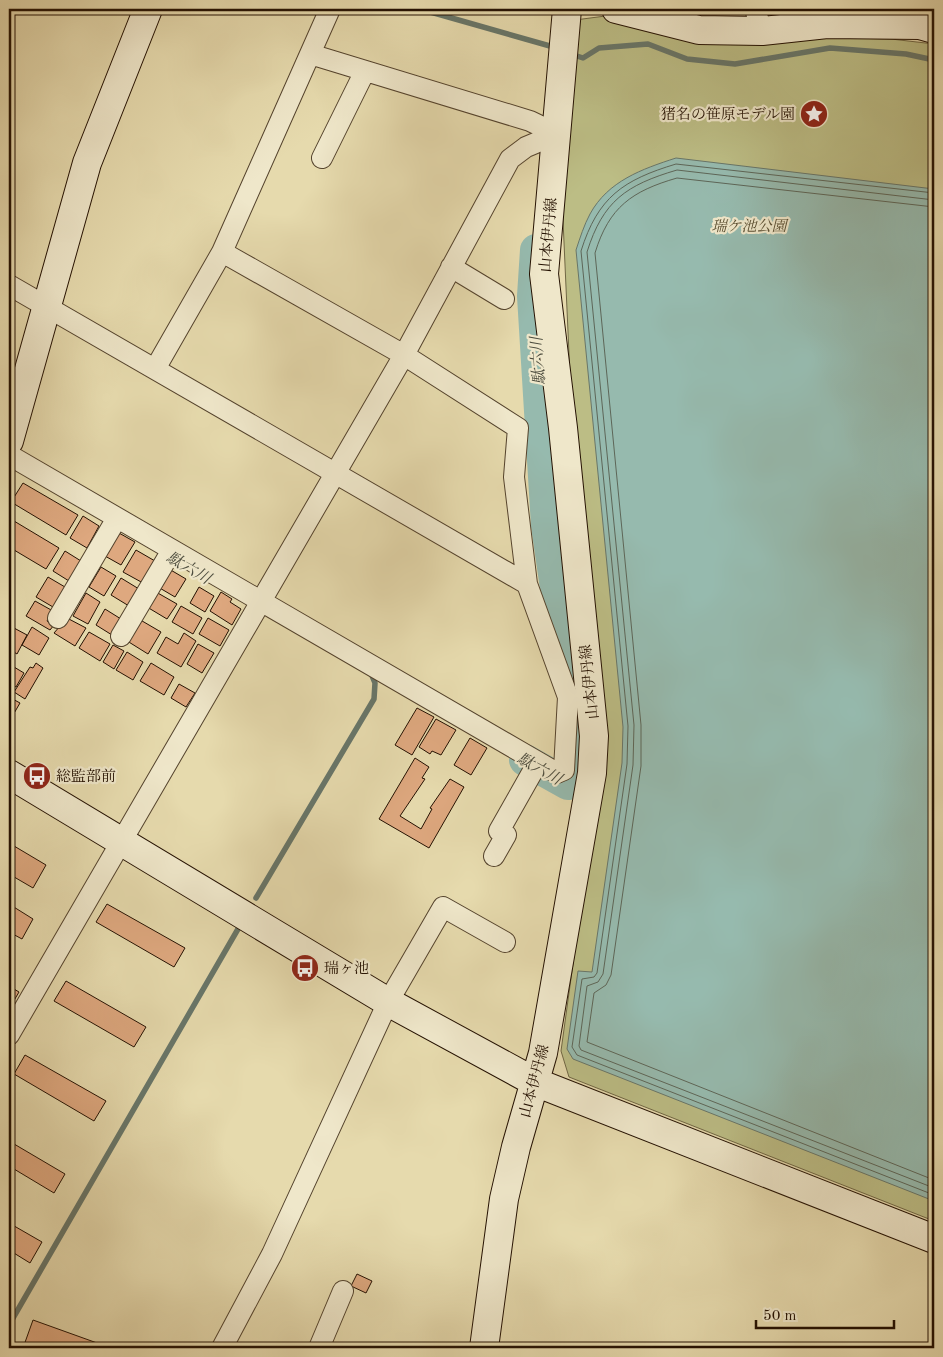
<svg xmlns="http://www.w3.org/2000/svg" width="943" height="1357" viewBox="0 0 943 1357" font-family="'Old Standard TT','Noto Serif JP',serif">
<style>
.green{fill:#bcbd85;stroke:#706744}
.water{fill:#96baae;stroke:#687669}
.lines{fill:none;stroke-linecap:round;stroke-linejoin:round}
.shore{stroke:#5d6658;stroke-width:1}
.stream{stroke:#687669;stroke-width:5.5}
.river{stroke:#96baae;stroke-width:32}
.building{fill:#dea87f;stroke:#241102}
.street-casing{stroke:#54432d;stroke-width:22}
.secondary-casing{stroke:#241102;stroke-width:30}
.street{stroke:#efe7ca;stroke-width:20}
.secondary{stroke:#efe7ca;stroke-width:28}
.labels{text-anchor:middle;stroke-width:4.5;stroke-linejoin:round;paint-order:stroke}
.poi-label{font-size:15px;fill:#241102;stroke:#efe7ca;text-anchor:start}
.park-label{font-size:15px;font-style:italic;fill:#594d30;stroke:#efe7ca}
.street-label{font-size:15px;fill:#241102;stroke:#efe7ca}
.water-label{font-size:16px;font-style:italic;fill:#4c4c3e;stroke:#efe7ca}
</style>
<rect width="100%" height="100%" fill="#e6daad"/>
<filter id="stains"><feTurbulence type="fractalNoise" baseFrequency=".004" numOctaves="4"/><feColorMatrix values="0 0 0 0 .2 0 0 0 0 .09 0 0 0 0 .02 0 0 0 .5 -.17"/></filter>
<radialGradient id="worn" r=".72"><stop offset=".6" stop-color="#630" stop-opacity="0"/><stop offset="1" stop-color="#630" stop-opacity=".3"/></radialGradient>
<path class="green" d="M613 15 805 37 891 39 934 44V1221L569 1077 561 1051 604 739 572 421 563 220V152L575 20Z"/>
<path class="water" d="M676 158 934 189V1201L573 1059 567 1049 578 971 592 972 622 763 623 727 576 250C580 238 584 225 590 214 608 181 642 169 676 158Z"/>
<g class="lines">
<path class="shore" d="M934 193 676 164C623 180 598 197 581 251L628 726 627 764 597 973 594 977 582 979 572 1047 577 1055 934 1195
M934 200 677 170C626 185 603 201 587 252L634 725 633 765 603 974 598 982 587 986 579 1046 581 1050 934 1188
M934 207 677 178C632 191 609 207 595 253L641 725V766L611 975 606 985 594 993 587 1042 934 1180"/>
<path class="stream" d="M420 9 557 48
M571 54 583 58 599 48 648 44 687 59 735 64 830 48 906 54 934 60
M256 898 374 699 375 683 370 671
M9 1325 238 929
M9 1338 11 1348"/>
<path class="river" d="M525 760 568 784 575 782 579 723V669L556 588 547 526 533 296 536 250"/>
</g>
<path class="building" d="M23 483 78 515 66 535 11 502Z
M83 516 99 526 87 548 70 538Z
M9 518 59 548 46 569 9 547Z
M119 533 135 542 121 565 105 556Z
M136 550 155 561 143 583 123 572Z
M65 551 81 561 69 581 53 571Z
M101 567 116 576 104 596 89 587Z
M169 569 186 579 175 597 158 587Z
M48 577 65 587 53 607 36 597Z
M121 578 139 589 129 606 111 595Z
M199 587 214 596 205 612 190 603Z
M156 592 177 604 167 619 147 607Z
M221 592 232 599 230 602 241 609 232 625 210 611Z
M86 593 100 602 88 624 73 616Z
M35 601 53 611 47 621 54 625 50 630 26 616Z
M181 606 202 618 193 634 172 622Z
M105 609 121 619 112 635 96 625Z
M67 618 86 628 75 646 54 633Z
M137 618 161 632 148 654 124 639Z
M208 618 229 630 220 646 199 634Z
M32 627 49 638 39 655 22 645Z
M14 628 27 635 17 654 9 649V637Z
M89 632 110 644 100 661 79 648Z
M184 633 196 641 181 667 157 653 166 637 178 644Z
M198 644 214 653 202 673 187 664Z
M113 645 124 651 114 669 103 662Z
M127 652 143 662 133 680 116 670Z
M36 663 43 668 25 699 14 692 30 667 33 668Z
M151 663 174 677 164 695 140 681Z
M9 664 24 673 16 687 9 683Z
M179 684 195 693 186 707 171 698Z
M9 697 20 703 13 715 9 712Z
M417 708 434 717 412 755 395 745Z
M436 719 456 730 441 755 432 751 430 754 419 747Z
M470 738 487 748 471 775 454 765Z
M415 758 429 767 422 778 425 779 400 816 421 829 432 809 430 808 450 779 464 787 429 848 379 819Z
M9 843 46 865 33 888 9 874Z
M9 904 33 919 22 939 9 932Z
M107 904 185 948 174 967 96 922Z
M66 981 146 1027 134 1047 54 1001Z
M9 986 19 992 9 1009Z
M25 1055 106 1101 94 1121 14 1074Z
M9 1141 65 1174 54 1193 9 1166Z
M9 1223 42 1242 30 1263 9 1250Z
M357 1274 372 1281 366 1293 351 1286Z
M33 1320 111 1348H23Z"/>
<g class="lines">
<defs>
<path id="street" d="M755 9 762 31
M310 54 530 121 557 134
M322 158 365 71
M451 267 504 299
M9 285 527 584
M155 369 222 252 330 9
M9 455 538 762 557 773 564 770 568 697 527 584 514 477 518 428 404 355 222 252
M58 618 117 518
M121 636 172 550
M494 856 506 835 499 831 538 762
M9 1035 404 355 510 159 526 147 557 134
M222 1348 272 1254 388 1002 443 907 505 942
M319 1348 343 1291"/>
<path id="secondary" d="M616 9 699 30 762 31 827 24 920 25 934 29
M9 441 87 163 148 9
M9 774 388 1002 535 1082 934 1239
M484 1348 504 1199 516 1147 543 1053 592 773 594 736 563 428 544 274 567 9"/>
</defs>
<use href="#street" class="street-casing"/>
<use href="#secondary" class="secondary-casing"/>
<use href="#street" class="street"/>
<use href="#secondary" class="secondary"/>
</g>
<defs>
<symbol id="sight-disc" viewBox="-11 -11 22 22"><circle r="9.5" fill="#8f2418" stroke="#efe7ca"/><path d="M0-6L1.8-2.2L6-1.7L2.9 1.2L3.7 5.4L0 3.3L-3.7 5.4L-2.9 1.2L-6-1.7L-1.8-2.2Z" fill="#fff"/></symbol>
<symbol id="bus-disc" viewBox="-11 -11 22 22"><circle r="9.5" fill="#8f2418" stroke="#efe7ca"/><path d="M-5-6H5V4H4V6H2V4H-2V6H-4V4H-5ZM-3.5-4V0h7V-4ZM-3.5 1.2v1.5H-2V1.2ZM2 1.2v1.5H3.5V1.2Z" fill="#fff"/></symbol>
</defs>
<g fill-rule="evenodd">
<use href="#sight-disc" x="798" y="98" width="32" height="32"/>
<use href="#bus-disc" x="21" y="760" width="32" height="32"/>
<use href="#bus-disc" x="289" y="952" width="32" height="32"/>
</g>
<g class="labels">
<g class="poi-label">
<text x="795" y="119" text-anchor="end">猪名の笹原モデル園</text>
<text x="56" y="781">総監部前</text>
<text x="324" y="973">瑞ヶ池</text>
</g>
<g class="park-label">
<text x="749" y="231">瑞ケ池公園</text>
</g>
<g class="street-label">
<text transform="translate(548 235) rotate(-85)" y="5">山本伊丹線</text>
<text transform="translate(589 682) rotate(-96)" y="5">山本伊丹線</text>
<text transform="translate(534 1081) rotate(-75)" y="5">山本伊丹線</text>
</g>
<g class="water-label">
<text transform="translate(537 361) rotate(-94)" y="6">駄六川</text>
<text transform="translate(189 567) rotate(30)" y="6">駄六川</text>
<text transform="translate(540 768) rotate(29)" y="6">駄六川</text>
</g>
</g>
<rect width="943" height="1357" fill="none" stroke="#e6daad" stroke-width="30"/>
<rect x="10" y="10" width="923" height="1337" fill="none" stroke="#241102" stroke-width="2.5"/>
<rect x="15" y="15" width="913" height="1327" fill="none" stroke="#241102"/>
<path d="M756 1320v8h138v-8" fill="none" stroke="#241102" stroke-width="2.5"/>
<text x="763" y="1320" font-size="15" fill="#241102" stroke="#efe7ca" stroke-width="4" paint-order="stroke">50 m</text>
<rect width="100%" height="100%" filter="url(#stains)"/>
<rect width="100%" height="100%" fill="url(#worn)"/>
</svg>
